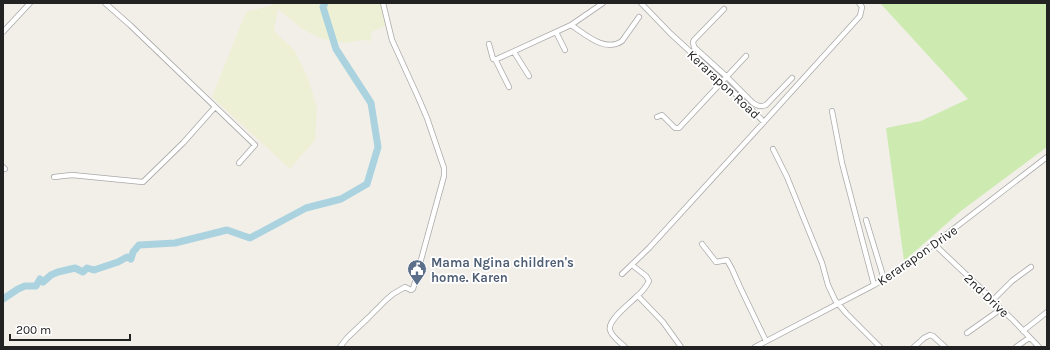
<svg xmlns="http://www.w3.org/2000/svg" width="1050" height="350" viewBox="0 0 1050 350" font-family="Karla,sans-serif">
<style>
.farmland{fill:#eef0d5}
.grass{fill:#cdebb0}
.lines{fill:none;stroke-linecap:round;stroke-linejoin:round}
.river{stroke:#aad3df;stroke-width:7}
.minor-casing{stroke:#a9a9a9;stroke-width:6}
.minor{stroke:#fff;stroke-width:4.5}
.labels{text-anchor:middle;stroke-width:3.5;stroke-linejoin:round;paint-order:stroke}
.street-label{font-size:13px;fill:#222;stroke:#fff}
.service-label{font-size:13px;font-weight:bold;fill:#4e5e75;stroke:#fff;text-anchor:start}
</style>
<rect width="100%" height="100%" fill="#f2efe9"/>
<path class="farmland" d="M271 3H380L386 26 371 32V41L362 40 346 43 323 39 302 29 278 9 274 31 295 51 307 76 317 107 315 140 290 169 212 97 246 12 273 5Z"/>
<path class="grass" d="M880 3H1047V147L961 211 904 261 886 128 921 121 968 99Z"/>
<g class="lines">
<path class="river" d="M3 299 18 289 25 286H36L40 279 43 282 51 275 58 272 75 268 83 272 87 268 94 270 118 262 127 257 131 259 133 252 139 245 175 243 227 230 250 238 306 208 341 199 367 184 378 147 371 103 336 49 323 7 325 3"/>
<defs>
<path id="minor" d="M105 3 130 25 255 145 239 163
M641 3 671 34 718 77 764 122
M724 9 694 40 693 42 694 47 727 77 753 103C758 106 760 107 766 105L792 78
M571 25C585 34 605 53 622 41L639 17
M3 32 30 3
M556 32 565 50
M489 44 493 59H497L571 25 603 3
M514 52 529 76
M495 59 509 87
M832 111 842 163 874 285
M657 117 662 115 675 128H679L746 56
M773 149 787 177 806 224 822 263 828 285 835 300 846 313 880 347
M3 167 5 169
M54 177 72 175 143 182 183 143 215 107
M866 220 884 279
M702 244 716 262 727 260 732 269 740 287 766 341
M934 244 993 300 1001 309 1012 319 1039 347
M622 274 649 248 764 122 860 16 862 7 859 3
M638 296 663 322 681 347
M993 300 1012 281 1031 267
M1023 331 1047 312
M967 333 1001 309
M340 347 347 338 368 318 386 300 393 294 405 287 411 290 413 289 444 176V168L427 118 418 97 392 40 383 3
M625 347C620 342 612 337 610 330 607 320 631 303 637 296 642 292 646 287 649 281L646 276 632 265
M755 347 874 285 901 269 934 244 1047 157
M914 347 924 338 930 335 933 336 945 347
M1016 347 1029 338"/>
</defs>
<use href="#minor" class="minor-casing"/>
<use href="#minor" class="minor"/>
</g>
<defs>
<symbol id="civic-pin" viewBox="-11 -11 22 30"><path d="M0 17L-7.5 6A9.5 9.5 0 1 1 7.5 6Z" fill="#5c6f8a" stroke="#fff"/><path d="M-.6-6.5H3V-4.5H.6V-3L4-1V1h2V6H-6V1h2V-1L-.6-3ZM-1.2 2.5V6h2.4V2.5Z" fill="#fff"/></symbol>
</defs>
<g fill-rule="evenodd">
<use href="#civic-pin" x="406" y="258" width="22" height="30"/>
</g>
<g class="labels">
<g class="street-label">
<text transform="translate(724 84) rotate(43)" y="5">Kerarapon Road</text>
<text transform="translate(917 255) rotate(-35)" y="5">Kerarapon Drive</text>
<text transform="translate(987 295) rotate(44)" y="5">2nd Drive</text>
</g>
<g class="service-label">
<text x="431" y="267">Mama Ngina children's<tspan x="431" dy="15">home. Karen</tspan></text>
</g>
</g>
<rect width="1050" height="350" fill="none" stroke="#222222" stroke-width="8"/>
<path d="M10 334v6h120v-6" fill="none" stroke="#222222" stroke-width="2"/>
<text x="16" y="334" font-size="12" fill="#222222" stroke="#ffffff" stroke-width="3" paint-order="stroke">200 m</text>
</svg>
